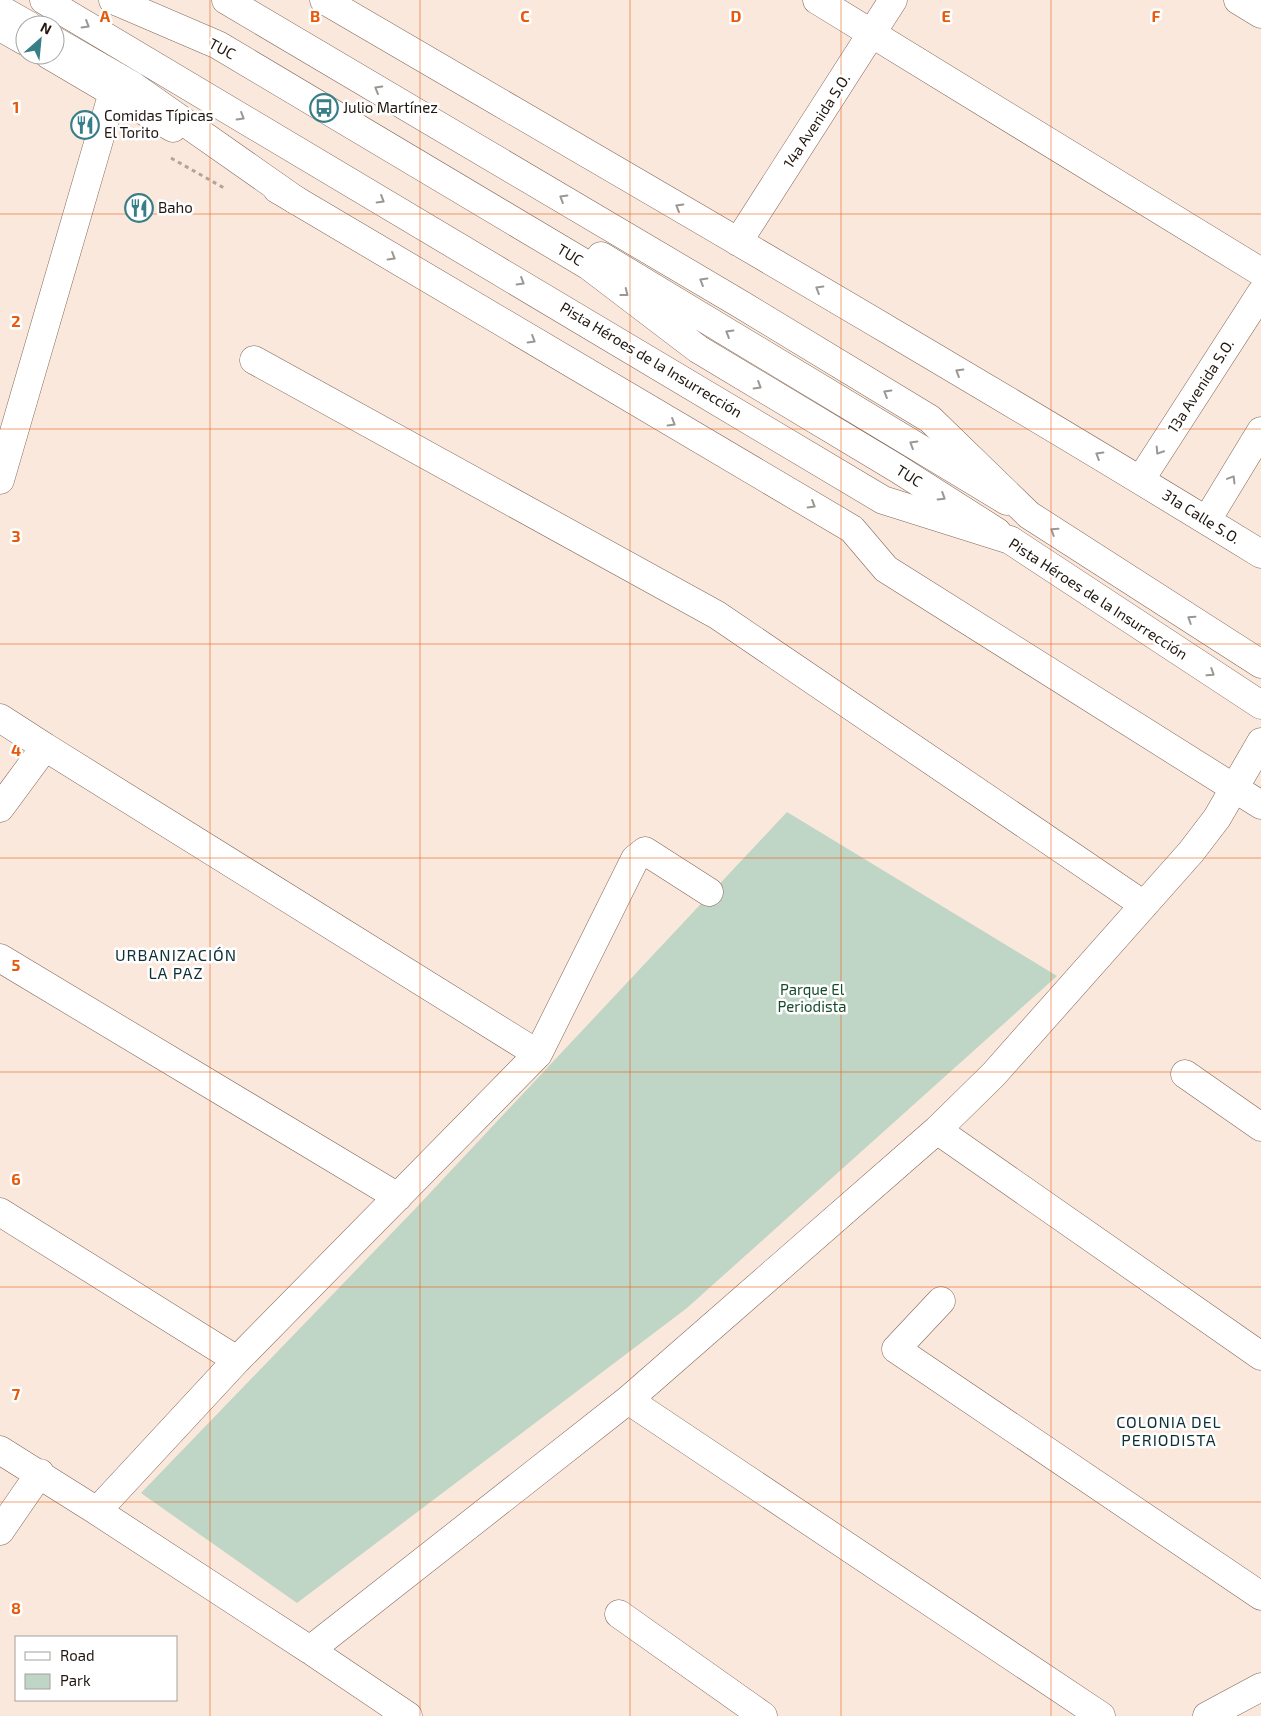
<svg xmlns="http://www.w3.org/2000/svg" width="1261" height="1716" viewBox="0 0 1261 1716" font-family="'Exo 2',sans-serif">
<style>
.green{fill:#bfd5c5}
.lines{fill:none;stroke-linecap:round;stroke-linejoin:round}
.minor-casing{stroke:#826756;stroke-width:29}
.major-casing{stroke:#826756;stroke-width:29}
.path{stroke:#b3a399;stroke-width:3;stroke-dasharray:4 4;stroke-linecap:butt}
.minor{stroke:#fff;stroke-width:28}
.major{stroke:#fff;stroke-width:28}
.oneway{stroke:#9b9793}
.grid{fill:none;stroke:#e8590c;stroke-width:1;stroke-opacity:0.55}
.labels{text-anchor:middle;stroke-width:5;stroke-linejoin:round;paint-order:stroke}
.street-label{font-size:15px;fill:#211710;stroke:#fff}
.poi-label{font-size:15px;fill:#211710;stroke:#fff;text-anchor:start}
.park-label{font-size:15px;fill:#154b2b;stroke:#fff}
.neighbourhood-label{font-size:16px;letter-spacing:1px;fill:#0f3136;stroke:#fff}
.grid-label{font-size:16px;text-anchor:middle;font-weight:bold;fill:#e8590c;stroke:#fff;stroke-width:5;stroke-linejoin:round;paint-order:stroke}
</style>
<rect width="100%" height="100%" fill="#fae8dc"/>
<path class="green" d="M787 812 1057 976 687 1308 297 1603 141 1493 415 1209Z"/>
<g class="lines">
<defs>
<path id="minor" d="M113 0 218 45 589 266 698 349 898 469 997 532
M324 0C637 183 952 364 1261 554
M817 0 1261 272
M1238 0 1261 14
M0 27 25 41
M49 55 173 128
M277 189 852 529 886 569 1261 805
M738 242 893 0
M601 256 1007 501
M254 360 717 615 1144 905
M1141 479 1261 293
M0 480 113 92
M1207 520 1261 431
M0 718 45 747
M0 808 45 747 538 1054
M0 958 398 1197
M1185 1074 1261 1127
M937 1130 1261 1356
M0 1212 237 1360
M941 1301 896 1349 1261 1596
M628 1400 1101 1716
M0 1450 97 1511 237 1360 538 1054 635 859 645 851 709 892
M97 1511 310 1650
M0 1531 40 1473
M619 1614 763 1716
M408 1716 310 1650 628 1400 937 1130 994 1074 1191 852 1217 818 1261 742
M1207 1716 1261 1687"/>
<path id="major" d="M44 0 883 500 1010 540 1261 705
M226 0 742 305 930 419 1029 515 1261 664
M0 9 28 25
M55 41 133 86 297 201"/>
</defs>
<use href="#minor" class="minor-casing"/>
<use href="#major" class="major-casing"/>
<path class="path" d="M171 158 224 188"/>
<use href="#minor" class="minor"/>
<use href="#major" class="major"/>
</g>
<defs><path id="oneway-chevron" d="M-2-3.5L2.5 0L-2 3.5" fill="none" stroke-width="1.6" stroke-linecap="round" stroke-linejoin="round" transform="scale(1.25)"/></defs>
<g class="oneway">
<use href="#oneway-chevron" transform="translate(86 25) rotate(31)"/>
<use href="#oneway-chevron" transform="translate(378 89) rotate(-150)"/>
<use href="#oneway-chevron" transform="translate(241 117) rotate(31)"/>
<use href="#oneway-chevron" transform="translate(563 198) rotate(-149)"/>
<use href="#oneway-chevron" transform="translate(381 200) rotate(31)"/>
<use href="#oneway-chevron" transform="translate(679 207) rotate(-150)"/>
<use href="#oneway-chevron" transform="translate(392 257) rotate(31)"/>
<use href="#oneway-chevron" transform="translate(703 281) rotate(-149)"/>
<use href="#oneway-chevron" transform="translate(521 282) rotate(31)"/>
<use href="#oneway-chevron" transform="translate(819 289) rotate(-149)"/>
<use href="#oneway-chevron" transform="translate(625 293) rotate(38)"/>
<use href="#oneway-chevron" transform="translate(729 333) rotate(-149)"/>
<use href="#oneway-chevron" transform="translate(532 340) rotate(31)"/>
<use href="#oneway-chevron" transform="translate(959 372) rotate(-149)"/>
<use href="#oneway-chevron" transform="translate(758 386) rotate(31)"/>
<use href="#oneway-chevron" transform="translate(887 393) rotate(-149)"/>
<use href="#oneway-chevron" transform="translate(672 423) rotate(31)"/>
<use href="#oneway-chevron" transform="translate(913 444) rotate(-149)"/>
<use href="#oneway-chevron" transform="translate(1159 451) rotate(123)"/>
<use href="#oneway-chevron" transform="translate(1099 455) rotate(-149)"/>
<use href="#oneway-chevron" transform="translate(1232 479) rotate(-59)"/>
<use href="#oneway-chevron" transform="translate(942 497) rotate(32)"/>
<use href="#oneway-chevron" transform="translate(812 505) rotate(31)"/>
<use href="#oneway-chevron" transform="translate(1054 531) rotate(-147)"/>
<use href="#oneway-chevron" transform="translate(1191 619) rotate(-147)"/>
<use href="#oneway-chevron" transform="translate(1211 673) rotate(33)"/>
</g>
<path class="grid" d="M210 0V1716M420 0V1716M630 0V1716M841 0V1716M1051 0V1716M0 214H1261M0 429H1261M0 644H1261M0 858H1261M0 1072H1261M0 1287H1261M0 1502H1261"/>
<defs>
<symbol id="bus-ring" viewBox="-11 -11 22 22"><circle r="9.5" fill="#fff" stroke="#377e87" stroke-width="1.5"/><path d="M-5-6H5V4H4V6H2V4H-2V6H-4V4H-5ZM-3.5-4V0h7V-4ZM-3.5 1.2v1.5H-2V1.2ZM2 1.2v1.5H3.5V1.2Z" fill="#377e87"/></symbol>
<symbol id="restaurant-ring" viewBox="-11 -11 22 22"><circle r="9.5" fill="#fff" stroke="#377e87" stroke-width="1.5"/><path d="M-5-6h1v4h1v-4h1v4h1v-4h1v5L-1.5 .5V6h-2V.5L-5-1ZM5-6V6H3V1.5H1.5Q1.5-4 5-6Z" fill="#377e87"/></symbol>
</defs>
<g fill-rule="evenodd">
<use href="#bus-ring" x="308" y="92" width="32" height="32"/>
<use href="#restaurant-ring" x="69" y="109" width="32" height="32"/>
<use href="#restaurant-ring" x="123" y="192" width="32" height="32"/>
</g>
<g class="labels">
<g class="street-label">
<text transform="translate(222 49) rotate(28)" y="5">TUC</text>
<text transform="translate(817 121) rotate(-57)" y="5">14a Avenida S.O.</text>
<text transform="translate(570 255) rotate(31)" y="5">TUC</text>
<text transform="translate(651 360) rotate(31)" y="5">Pista Héroes de la Insurrección</text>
<text transform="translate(1201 386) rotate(-57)" y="5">13a Avenida S.O.</text>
<text transform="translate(909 476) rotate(32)" y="5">TUC</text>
<text transform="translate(1201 517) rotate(32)" y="5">31a Calle S.O.</text>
<text transform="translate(1098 599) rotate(33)" y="5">Pista Héroes de la Insurrección</text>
</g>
<g class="poi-label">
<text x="343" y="113">Julio Martínez</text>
<text x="104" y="121">Comidas Típicas<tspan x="104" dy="17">El Torito</tspan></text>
<text x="158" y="213">Baho</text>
</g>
<g class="park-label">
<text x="812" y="995">Parque El<tspan x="812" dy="17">Periodista</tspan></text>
</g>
<g class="neighbourhood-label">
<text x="176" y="961">URBANIZACIÓN<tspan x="176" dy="18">LA PAZ</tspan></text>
<text x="1169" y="1428">COLONIA DEL<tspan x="1169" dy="18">PERIODISTA</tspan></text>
</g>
</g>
<g class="grid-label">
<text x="105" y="22">A</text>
<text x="315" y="22">B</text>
<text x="525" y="22">C</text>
<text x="736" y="22">D</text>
<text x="946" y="22">E</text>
<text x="1156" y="22">F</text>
<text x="16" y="113">1</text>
<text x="16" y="327">2</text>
<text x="16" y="542">3</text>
<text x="16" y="756">4</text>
<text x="16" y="971">5</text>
<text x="16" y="1185">6</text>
<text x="16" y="1400">7</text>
<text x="16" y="1614">8</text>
</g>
<rect x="15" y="1636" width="162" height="65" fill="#ffffff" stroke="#a6a29f"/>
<rect x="25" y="1652" width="25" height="8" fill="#ffffff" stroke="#a6a29f"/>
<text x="60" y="1661" font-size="15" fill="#211710">Road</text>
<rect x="25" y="1674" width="25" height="15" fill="#bfd5c5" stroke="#a6a29f"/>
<text x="60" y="1686" font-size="15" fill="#211710">Park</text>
<g transform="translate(40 40) rotate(27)"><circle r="24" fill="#ffffff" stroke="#a6a29f"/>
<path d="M0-4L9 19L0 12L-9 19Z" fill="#377e87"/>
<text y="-8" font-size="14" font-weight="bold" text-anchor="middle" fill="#211710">N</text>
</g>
</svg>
